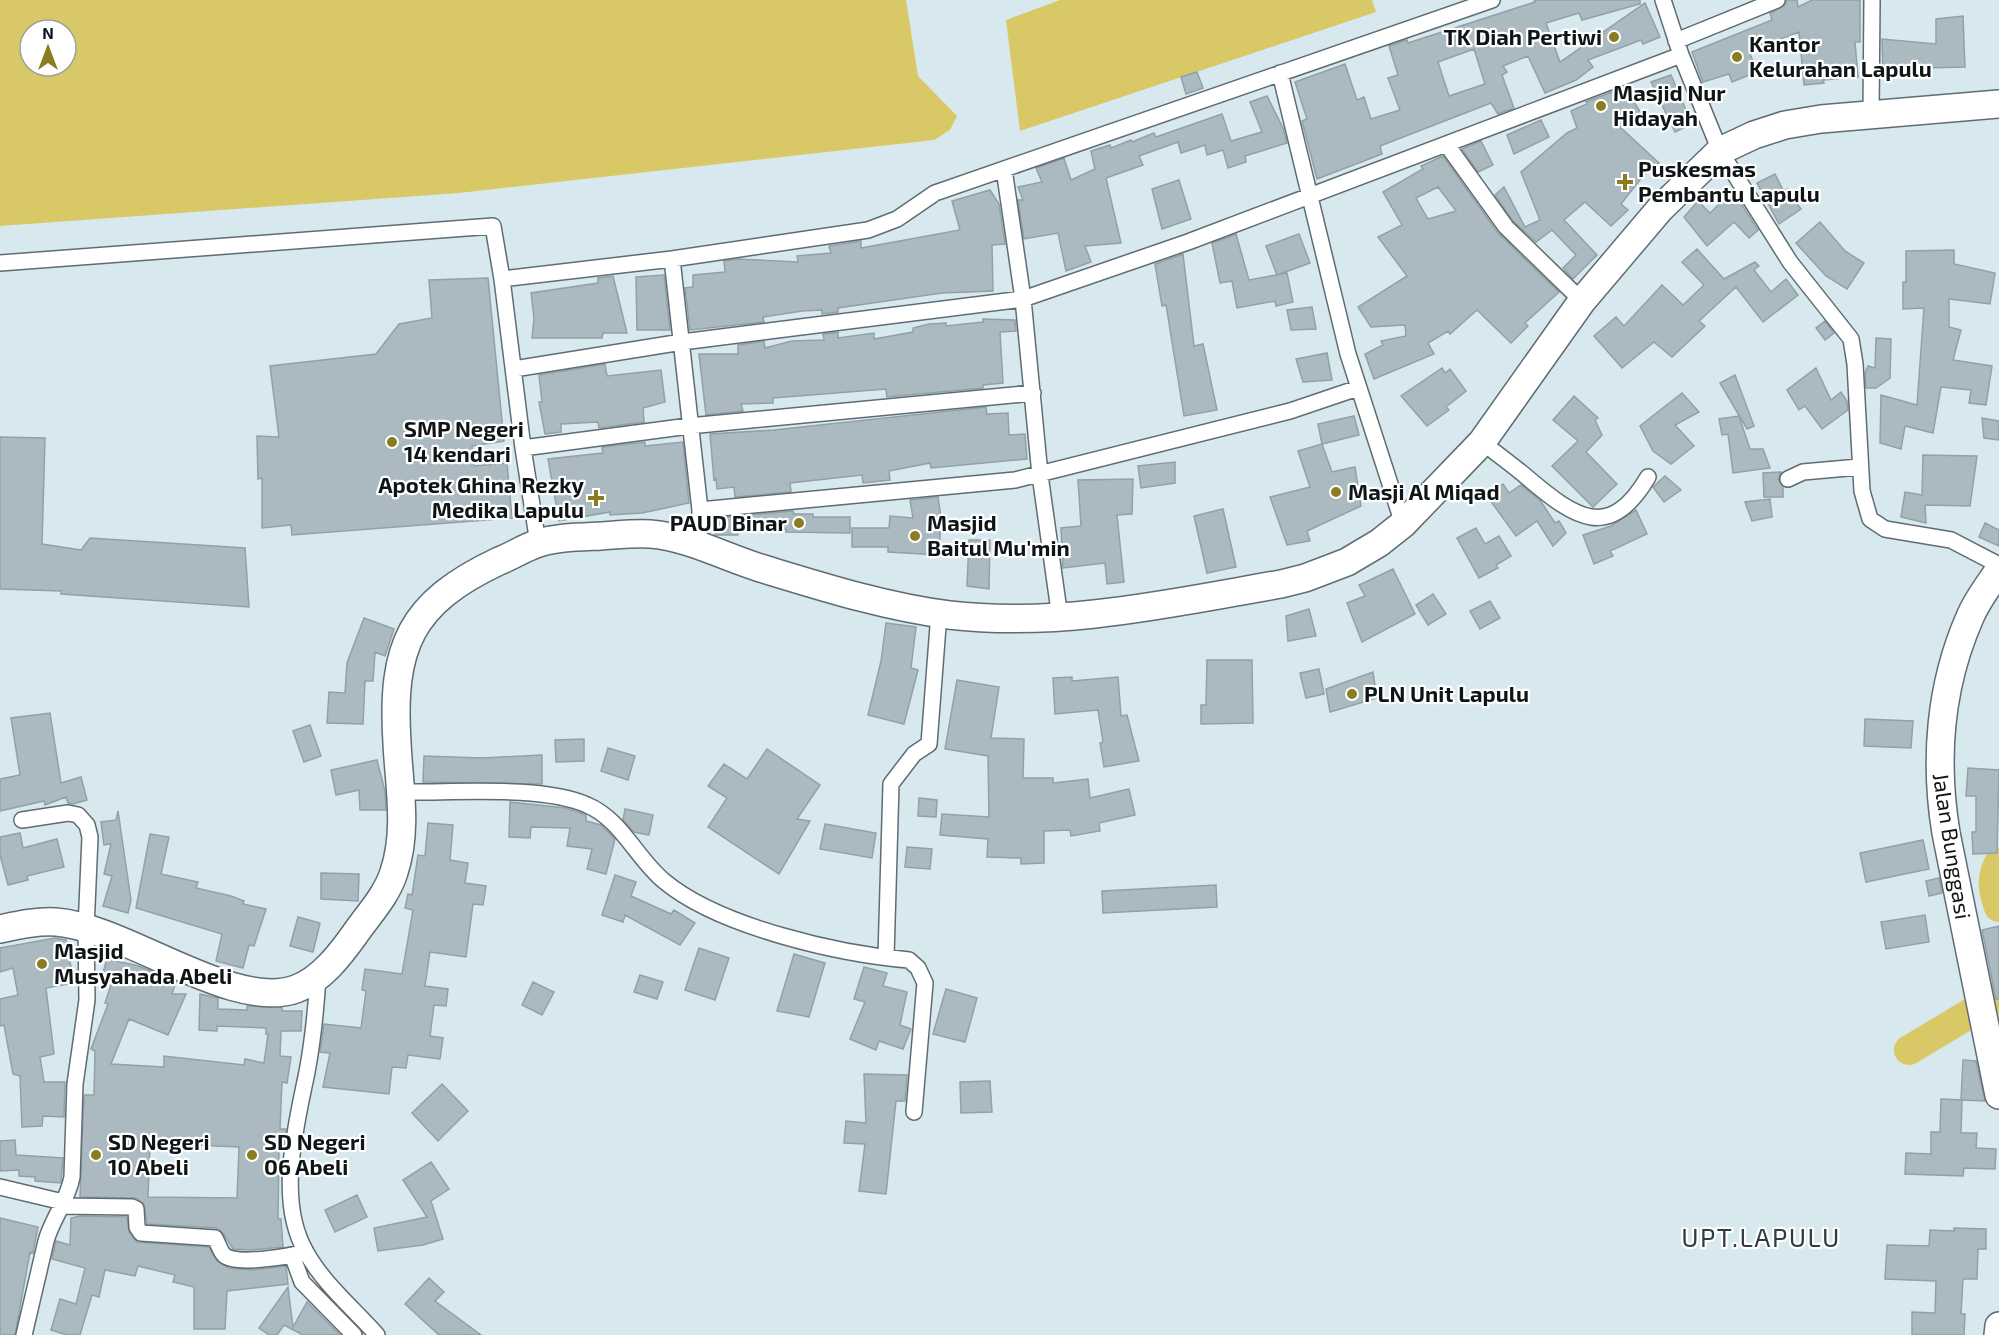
<svg xmlns="http://www.w3.org/2000/svg" width="1999" height="1335" viewBox="0 0 1999 1335" font-family="'Exo 2',sans-serif">
<style>
.water{fill:#d8c966;fill-rule:evenodd}
.lines{fill:none;stroke-linecap:round;stroke-linejoin:round}
.river{stroke:#d8c966;stroke-width:30}
.building{fill:#abbac1;stroke:#92a0a7;stroke-width:1.5;fill-rule:evenodd}
.street-casing{stroke:#5f6c73;stroke-width:18}
.highway-casing{stroke:#5f6c73;stroke-width:30}
.street{stroke:#fff;stroke-width:15}
.highway{stroke:#fff;stroke-width:27}
.poi-dot{fill:#897c21;stroke:#fff;stroke-width:2}
.labels{text-anchor:middle;stroke-width:4.5;stroke-linejoin:round;paint-order:stroke}
.poi-label{font-size:22px;font-weight:bold;fill:#0f1517;stroke:#fff;text-anchor:start}
.street-label{font-size:22px;fill:#0f1517;stroke:#fff}
.quarter-label{font-size:26px;letter-spacing:1.5px;fill:#2f3c42;stroke:#fff}
</style>
<rect width="100%" height="100%" fill="#d8e8ef"/>
<path class="water" d="M0 0H906L918 76 957 116 950 130 934 140 459 193 0 226ZM30 30H66V66H30Z
M1060 0H1372L1376 12 1020 131 1006 20Z"/>
<g class="lines">
<path class="river" d="M1999 863C1991 879 1993 891 1999 907
M1909 1050 1999 996"/>
</g>
<path class="building" d="M1534 0H1640V4L1582 20 1579 13 1546 23 1560 62 1645 3 1660 37 1643 44 1641 40 1588 60 1593 67 1576 80 1545 93 1528 56 1503 66 1507 72 1502 75 1514 108 1498 114 1491 103 1380 146 1382 154 1317 179 1302 121 1307 119 1295 82 1345 64 1357 100 1364 97 1371 119 1400 110 1388 78 1398 75 1389 46 1407 40 1408 43 1535 2ZM1474 49 1485 84 1449 96 1438 62Z
M1787 0H1797L1798 7 1812 0H1860V42H1855L1858 77 1823 80 1824 83 1804 85 1799 32 1749 51 1757 72 1732 82 1729 74 1703 82 1692 52 1772 20 1770 13 1784 6Z
M1963 16 1965 67 1925 68V72L1883 76 1882 39 1936 44V19Z
M1197 72 1203 88 1186 94 1181 77Z
M1671 75 1692 124 1675 132 1651 82Z
M1625 87 1642 115 1620 127 1659 163 1643 176 1621 204 1628 210 1611 226 1585 202 1564 220 1597 255 1573 279 1563 268 1576 255 1552 230 1536 242 1513 221 1495 195 1504 187 1525 227 1540 220 1521 172 1567 133 1577 128 1571 111 1587 104 1586 102Z
M1267 96 1283 128 1287 143 1245 156 1246 162 1228 168 1223 150 1207 155 1205 145 1181 153 1178 142 1139 156 1143 165 1106 178 1121 243 1085 246 1091 262 1066 271 1058 233 1024 239 1018 200H1023L1018 187 1042 182 1036 168 1064 158 1071 180 1095 169 1091 151 1110 145 1111 148 1131 140 1132 142 1154 133 1156 137 1222 114 1231 141 1262 132 1250 102Z
M1541 120 1549 137 1514 154 1507 135Z
M1481 141 1493 165 1478 172 1462 149Z
M1443 156 1498 233 1559 292 1525 323 1528 326 1511 343 1477 310 1450 334 1448 331 1428 343 1434 354 1374 379 1365 354 1383 345 1381 341 1406 336 1405 325 1371 327 1358 307 1407 276 1378 237 1402 225 1383 192 1423 169 1421 166ZM1438 187 1456 211 1428 219 1416 198Z
M1775 174 1784 192 1787 189 1801 209 1779 224 1757 183Z
M1179 180 1191 219 1162 229 1152 189Z
M990 190 999 204 1005 244 992 245 993 291 942 293 838 308V312L822 314V310L802 311 763 317 764 322 690 330 685 288 693 287V275L725 272 724 261 738 259 798 262 797 256 831 253 829 246 861 241V248L960 230 952 201Z
M1733 191 1758 230 1749 238 1734 222 1707 246 1684 217 1698 201 1710 213Z
M1820 222 1845 251 1864 263 1847 289 1826 276 1796 243Z
M1236 234 1249 280 1287 273 1293 302 1276 306 1275 301 1237 308 1232 281 1220 283 1212 243Z
M1299 234 1310 263 1277 275 1266 246Z
M1697 249 1724 279 1755 262 1759 266 1754 270 1771 292 1786 279 1798 295 1763 322 1736 287 1699 321 1705 326 1672 357 1654 342 1622 368 1594 336 1616 317 1624 326 1662 285 1683 305 1704 285 1682 262Z
M1954 250V264L1995 273 1990 304 1949 299V327L1961 330 1953 360 1992 366 1986 405 1969 403 1971 390 1941 387 1933 433 1905 426 1901 449 1880 443 1881 395 1917 405 1924 308 1903 309V282H1906V251Z
M1183 254 1194 346 1203 344 1217 410 1184 416 1166 305 1162 306 1155 264Z
M664 275 670 330H637L636 277Z
M613 276 627 333H603L602 338H532L534 318 531 293 598 283V278Z
M488 278 504 441 472 446 474 466 507 463 512 518 292 535 291 525 262 528V478L258 479 257 436 279 437 270 366 376 354 399 324 432 318 429 280Z
M1312 307 1316 329 1291 330 1287 310Z
M983 319 1015 320 1016 331 1000 332 1003 383 983 385V388L887 397 886 389 773 398V403L741 404 743 411 706 415 699 354H738V345L764 341 765 348 792 341 824 340 823 334 838 332V338L874 333V339L913 332V328L929 324 946 323V326L983 322Z
M1825 321 1834 333 1825 340 1816 328Z
M1876 338 1891 339 1890 378 1876 388H1866L1865 373 1868 366 1875 368Z
M1327 353 1332 380 1303 382 1296 359Z
M605 364 607 376 661 370 665 402 643 408 644 422 599 428 598 422 561 424V432L545 434 539 402H542L539 375Z
M1442 368 1445 373 1450 369 1466 391 1446 407 1449 410 1427 426 1401 396Z
M1816 368 1831 400 1841 392 1847 401 1848 410 1822 429 1805 406 1799 410 1787 390Z
M1735 375 1754 426 1747 429 1720 383Z
M1682 393 1699 412 1675 425 1694 446 1671 464 1653 451 1640 426Z
M1574 396 1598 418 1595 420 1602 435 1586 452 1617 484 1593 507 1552 466 1578 441 1553 420Z
M986 407 987 414 1008 413 1009 435 1025 434 1027 459 931 468 930 463 889 471 890 480 863 483 862 475 790 483 791 492 735 497 734 487 717 489 716 479 714 480 710 434 774 430Z
M1354 416 1359 435 1322 444 1318 424Z
M1739 416 1750 449H1763L1770 468 1733 473 1728 434 1722 435 1719 419Z
M1982 418 1999 421V440L1984 438Z
M0 437 45 438 42 544 81 550 90 538 245 548 249 607 61 594V591L0 589Z
M645 442V446L683 442 689 503 642 513 610 515V512L559 521 548 459 603 453 602 447Z
M1322 444 1332 472 1355 467 1361 506 1307 531 1310 541 1287 545 1270 497 1310 487 1298 451Z
M1923 455 1977 456 1970 506 1925 505 1926 523 1901 517 1905 492 1922 495Z
M1175 462V483L1141 488 1138 466Z
M1781 472 1778 479 1783 487V497H1764L1763 473Z
M1665 476 1681 490 1664 502 1653 487Z
M1133 479 1132 514 1117 515 1124 582 1107 584 1105 563 1063 568 1061 528 1081 526 1078 480Z
M1503 484 1509 493 1521 485 1540 500 1555 523 1559 521 1566 533 1553 546 1537 521 1516 536 1487 496Z
M938 497 941 517 939 555 888 552V547H852V528H889L890 516 913 518 910 500Z
M1770 499 1772 517 1752 521 1745 502Z
M1223 509 1236 567 1207 573 1194 516Z
M1636 510 1647 534 1610 551 1613 556 1594 564 1583 535 1611 526Z
M793 511 794 514H813V517H850V533L786 532V529L738 530V535H715V518Z
M1985 523 1999 530V546L1979 537Z
M1476 528 1485 544 1499 536 1511 556 1496 565 1498 568 1479 578 1457 538Z
M969 540H990L989 589 967 586Z
M1393 569 1415 614 1362 642 1347 603 1365 596 1359 585Z
M1433 594 1446 614 1428 625 1416 605Z
M1490 601 1500 618 1480 629 1470 611Z
M1309 609 1316 636 1288 641 1286 616Z
M364 618 394 629 385 656 375 652 373 681H365L363 724 327 723 329 692 345 693 347 663Z
M886 623 916 627 911 668 918 670 904 724 868 715 881 661Z
M1207 660H1252L1253 723 1201 724V705H1206Z
M1319 669 1324 694 1306 698 1300 673Z
M1373 672 1377 698 1330 712 1326 689Z
M1072 677V681L1118 677 1121 716 1127 715 1139 761 1104 767 1100 743 1103 742 1098 710 1055 714 1053 678Z
M957 680 999 687 991 738 1024 739 1023 778H1053V783L1088 779 1090 798 1129 789 1135 815 1099 823 1100 831 1071 836 1070 830 1044 831V863L1021 864V858L987 857 988 839 940 835 942 814 989 817 988 756 945 749Z
M50 713 61 783 81 777 87 800 73 804 68 803 66 797 45 805 44 801 0 811V779L20 775 11 718Z
M1865 719 1913 721 1911 748 1864 746Z
M310 725 321 756 304 762 293 731Z
M584 739V761L556 762 555 740Z
M608 748 635 756 628 780 601 771Z
M767 749 820 785 797 819 810 821 779 874 708 827 727 798 708 786 724 764 747 779Z
M542 755V784L423 782 424 756 482 758Z
M377 760 385 791 386 810H360L359 790 336 795 331 770Z
M1968 768 1999 770 1997 853 1973 854 1972 832H1976V796H1966Z
M919 798 937 800 936 817 918 816Z
M510 802 566 808 586 815V821L601 825 615 839 606 874 587 869 592 849 567 846 570 828 531 827 530 838 509 837Z
M625 809 653 815 649 835 634 832 623 820Z
M118 811 131 900 128 913 103 906 112 876 104 874 111 844 104 845 101 822 116 820Z
M428 823 453 825 450 860 468 863 465 883 486 886 483 905 473 904 466 957 430 952 425 986 448 989 446 1006 434 1005 430 1036 443 1038 440 1059 408 1055 406 1068 392 1067 389 1094 323 1087 330 1053 320 1052 324 1024 361 1028 366 991 362 990 365 969 402 974 413 910 405 908 408 894 412 895 418 855 425 856Z
M825 824 876 833 872 858 820 849Z
M20 833 23 848 57 839 64 867 27 876 28 880 8 885 0 855V837Z
M150 834 169 837 161 874 198 882 196 888 231 896 244 901 243 904 266 909 254 946 249 945 243 968 216 961 222 934 136 908Z
M1923 840 1929 869 1866 882 1860 853Z
M907 847 932 849 930 869 905 867Z
M321 873 359 874 358 901 321 899Z
M615 875 636 882 631 896 671 914 674 910 695 923 680 945 625 915 623 922 602 915Z
M1939 878 1942 893 1929 896 1926 881Z
M1216 885 1217 907 1103 913 1102 891Z
M1925 915 1929 942 1886 949 1881 922Z
M298 917 320 923 313 952 290 946Z
M1999 926V999H1996L1982 930Z
M55 938 66 940 74 983 46 988 54 1054 40 1057 44 1082H65L64 1117 43 1116 42 1126 22 1127 20 1076 13 1074 4 1025 0 1026V999L18 995 13 968 0 972V948Z
M699 948 729 958 715 1000 685 990Z
M794 954 825 963 809 1017 777 1011Z
M107 959 139 966 176 982 172 994H186L168 1035 129 1019 111 1064 164 1067V1056L244 1065 245 1059 264 1063 268 1034H266V1028L217 1026V1031L199 1030 200 994 218 998V1009L247 1010V1006L282 1007V1011H302L301 1031H281L280 1056 291 1057 287 1083 282 1082 280 1129H286L283 1151H279L278 1219H281L283 1247 251 1250 233 1249 223 1233 216 1228 147 1224 144 1204 136 1198 80 1197 84 1095H94L95 1051 91 1049 108 1004 105 1003 112 982 101 979ZM150 1143 239 1147 237 1198 148 1197Z
M864 967 887 973 883 986 907 992 900 1025 911 1029 903 1049 879 1041 876 1050 850 1039 865 1002 854 999Z
M640 975 663 982 657 999 634 992Z
M533 982 554 992 542 1015 522 1005Z
M946 989 977 998 965 1042 933 1034Z
M1963 1060 1976 1061 1985 1101 1961 1100Z
M864 1074 907 1075 905 1101H896L886 1194 859 1191 865 1144 844 1143 846 1121 866 1123Z
M990 1081 992 1112 961 1113 960 1082Z
M442 1084 468 1111 438 1141 412 1113Z
M1941 1099 1962 1100 1961 1133H1977L1976 1148 1996 1149 1995 1169 1964 1168 1963 1176 1905 1174 1906 1153 1931 1154V1132H1940Z
M15 1140 16 1155 63 1158 61 1183 35 1181V1177L19 1176V1170L0 1171V1141Z
M431 1162 449 1189 431 1201 443 1239 423 1245 378 1251 374 1228 427 1217 403 1180Z
M357 1195 367 1217 335 1232 325 1210Z
M80 1216 127 1217 129 1232 137 1242 209 1247 217 1261 229 1268 252 1270 286 1266 288 1284 227 1291 225 1329H194V1287L173 1282 175 1275 138 1266 135 1276 105 1270 99 1297 92 1295 80 1335H67L51 1330 60 1299 76 1304 85 1268 52 1259 56 1241 70 1245 71 1218Z
M0 1218 38 1227 33 1253 30 1252 15 1335H0Z
M1954 1228 1986 1229V1249H1978L1977 1279H1963L1961 1314H1965L1964 1335H1912V1312L1935 1313 1936 1281 1885 1279 1887 1245 1929 1246 1930 1230 1954 1231Z
M429 1278 444 1292 435 1301 481 1335H439L405 1304Z
M288 1287 293 1327 307 1302 340 1335H303L284 1325 277 1335H269L259 1328Z"/>
<g class="lines">
<defs>
<path id="street" d="M1663 0 1681 55 1720 151 1790 262 1851 339 1855 364 1862 491 1870 519 1885 529 1951 540 1999 565
M1676 41 1777 0
M1280 73 1348 354 1403 524
M1871 113 1872 0
M1447 145 1506 227 1582 301
M1004 169 1023 299 1040 475 1060 618
M672 259 700 510 699 546
M0 263 493 226 502 279
M514 369 682 342 1023 299 1188 242 1681 55
M1482 442C1497 454 1514 466 1529 479 1575 518 1610 542 1648 477
M523 448 689 426 1033 393
M1788 479 1803 472 1859 467
M700 510 1015 480 1290 411 1358 388
M538 543 523 448 502 279 672 259 868 230 897 219 935 193 1492 0
M402 792C452 793 543 785 587 805 621 819 637 859 664 881 719 927 839 954 909 960L918 968 925 983 914 1112
M22 820 68 813 78 815 87 825 90 837 86 929 87 1000 75 1084 72 1177C68 1200 52 1219 46 1241L24 1335
M886 957 891 784 914 754 929 744 939 613
M318 977C316 1009 313 1040 307 1072 296 1126 276 1201 306 1252 323 1283 353 1308 377 1335
M0 1187 63 1202
M61 1206 132 1207 136 1209 137 1227 141 1233 215 1238C218 1243 220 1251 224 1255 236 1266 290 1256 306 1252
M292 1255 302 1282 354 1335"/>
<path id="highway" d="M1999 570C1989 585 1977 600 1970 617 1940 685 1934 760 1946 833L1999 1095
M0 929C19 925 37 921 56 922 125 927 233 1012 296 989 321 980 340 955 355 934 369 914 387 895 394 872 408 830 399 785 397 743 391 646 410 603 499 561 512 556 524 548 536 544 556 537 580 537 601 536 617 535 634 533 650 534 690 537 728 559 767 570 826 588 887 607 949 615 1061 628 1172 603 1281 584L1305 578 1347 562 1379 543 1403 524 1482 442 1582 301 1660 209 1720 151 1754 135 1785 125 1821 119 1999 104
M1998 1335 1999 1326"/>
</defs>
<use href="#street" class="street-casing"/>
<use href="#highway" class="highway-casing"/>
<use href="#street" class="street"/>
<use href="#highway" class="highway"/>
</g>
<g class="poi-dot">
<circle cx="1614" cy="37" r="6"/>
<circle cx="1737" cy="57" r="6"/>
<circle cx="1601" cy="106" r="6"/>
<path d="M1622 173h6v6h6v6h-6v6h-6v-6h-6v-6h6z"/>
<circle cx="392" cy="442" r="6"/>
<circle cx="1336" cy="492" r="6"/>
<path d="M593 489h6v6h6v6h-6v6h-6v-6h-6v-6h6z"/>
<circle cx="799" cy="523" r="6"/>
<circle cx="915" cy="536" r="6"/>
<circle cx="1352" cy="694" r="6"/>
<circle cx="42" cy="964" r="6"/>
<circle cx="96" cy="1155" r="6"/>
<circle cx="252" cy="1155" r="6"/>
</g>
<g class="labels">
<g class="poi-label">
<text x="1602" y="45" text-anchor="end">TK Diah Pertiwi</text>
<text x="1749" y="52">Kantor<tspan x="1749" dy="25">Kelurahan Lapulu</tspan></text>
<text x="1613" y="101">Masjid Nur<tspan x="1613" dy="25">Hidayah</tspan></text>
<text x="1638" y="177">Puskesmas<tspan x="1638" dy="25">Pembantu Lapulu</tspan></text>
<text x="404" y="437">SMP Negeri<tspan x="404" dy="25">14 kendari</tspan></text>
<text x="584" y="493" text-anchor="end">Apotek Ghina Rezky<tspan x="584" dy="25">Medika Lapulu</tspan></text>
<text x="1348" y="500">Masji Al Miqad</text>
<text x="787" y="531" text-anchor="end">PAUD Binar</text>
<text x="927" y="531">Masjid<tspan x="927" dy="25">Baitul Mu'min</tspan></text>
<text x="1364" y="702">PLN Unit Lapulu</text>
<text x="54" y="959">Masjid<tspan x="54" dy="25">Musyahada Abeli</tspan></text>
<text x="108" y="1150">SD Negeri<tspan x="108" dy="25">10 Abeli</tspan></text>
<text x="264" y="1150">SD Negeri<tspan x="264" dy="25">06 Abeli</tspan></text>
</g>
<g class="street-label">
<text transform="translate(1952 846) rotate(81)" y="8">Jalan Bunggasi</text>
</g>
<g class="quarter-label">
<text x="1761" y="1247">UPT.LAPULU</text>
</g>
</g>
<g transform="translate(48 48)"><circle r="28" fill="#ffffff" stroke="#9fa1a2" stroke-width="1.5"/>
<path d="M0-4.5L10 22L0 15L-10 22Z" fill="#897c21"/>
<text y="-9" font-size="16" font-weight="bold" text-anchor="middle" fill="#0f1517">N</text>
</g>
</svg>
